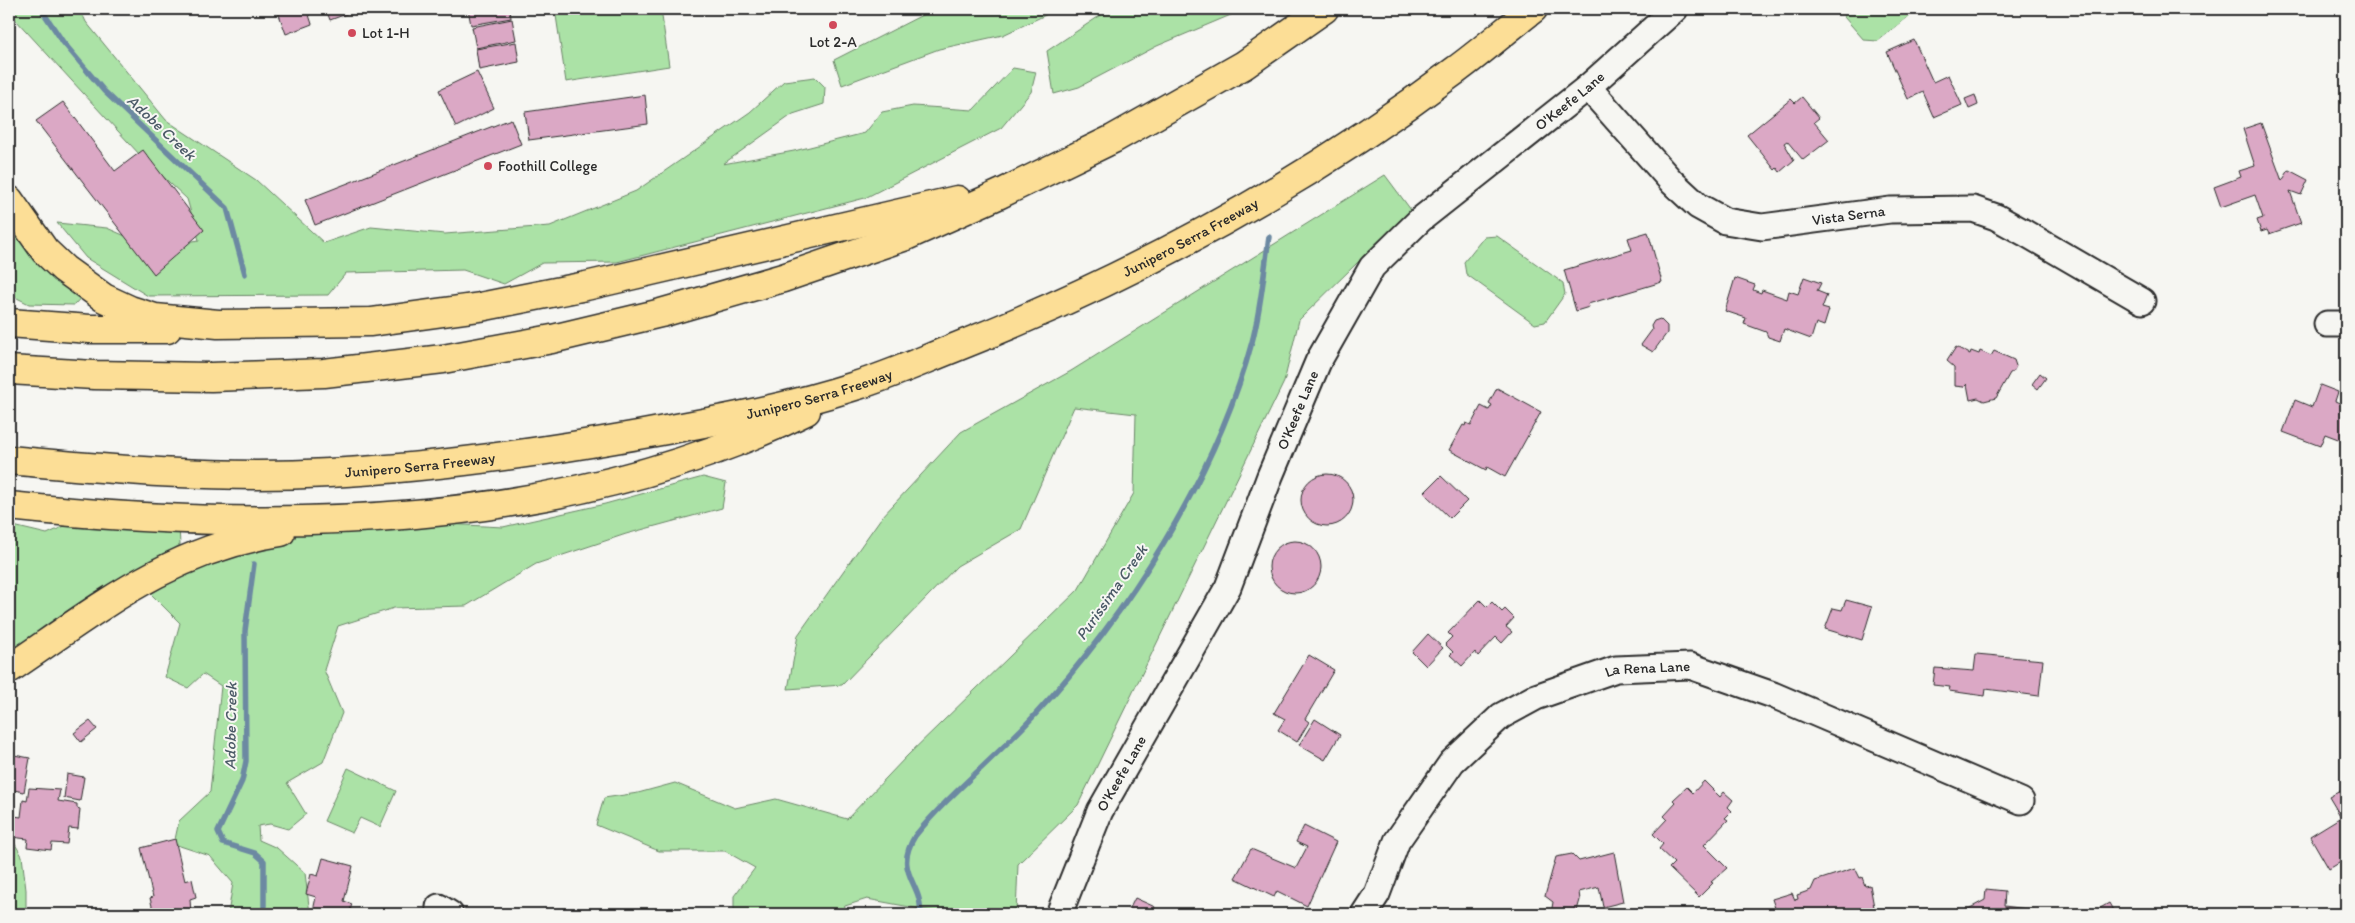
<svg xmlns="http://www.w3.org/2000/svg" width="2355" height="923" viewBox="0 0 2355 923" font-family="Itim,sans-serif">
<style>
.green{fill:#abe2a6;stroke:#6b8668}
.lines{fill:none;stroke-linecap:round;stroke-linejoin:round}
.stream{stroke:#6c89a2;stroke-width:5.5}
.building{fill:#dba8c5;stroke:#2b2b2b}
.minor-casing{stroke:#2b2b2b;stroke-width:29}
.highway-casing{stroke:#2b2b2b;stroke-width:31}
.minor{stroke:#f6f6f2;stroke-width:25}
.highway{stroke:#fcde96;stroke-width:28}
.poi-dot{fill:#d1495b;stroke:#f6f6f2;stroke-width:2}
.labels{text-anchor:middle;stroke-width:4;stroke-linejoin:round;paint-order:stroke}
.poi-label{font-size:15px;fill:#2b2b2b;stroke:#f6f6f2;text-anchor:start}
.street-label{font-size:15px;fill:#2b2b2b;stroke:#f6f6f2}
.water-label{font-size:16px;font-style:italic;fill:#4b5a67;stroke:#f6f6f2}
</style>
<rect width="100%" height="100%" fill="#f6f6f2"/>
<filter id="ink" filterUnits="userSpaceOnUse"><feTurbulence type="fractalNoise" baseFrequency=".02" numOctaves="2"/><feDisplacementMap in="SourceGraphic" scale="10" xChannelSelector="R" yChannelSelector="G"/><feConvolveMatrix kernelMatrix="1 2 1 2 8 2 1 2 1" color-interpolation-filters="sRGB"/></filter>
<g filter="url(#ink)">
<path class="green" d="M12 9H80L86 22 166 120 256 180 324 243 371 227 445 234 550 226 636 191 750 112 784 81 815 77 825 87 824 104 793 114 723 164 794 151 865 133 882 112 913 106 973 110 1013 68 1036 72 1031 92 1001 128 865 198 617 262 542 263 504 284 463 270 346 273 328 295 148 296 86 258 57 223 107 228 153 248 199 240 187 199 140 155 15 19Z
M555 9H661L669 66 566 82Z
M934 9H1058L1003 35 939 49 842 85 834 60Z
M1110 9H1245L1157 46 1079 87 1054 94 1047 51Z
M1844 9H1918L1878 41 1864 40 1844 17Z
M1385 175 1411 210 1299 320 1284 382 1078 805 1018 864 1016 914H948L867 899 845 906 840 914H734V896L755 868 725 851H659L596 825 604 798 638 793 675 783 735 808 776 799 847 819 907 756 1078 590 1134 493 1136 414 1074 407 1021 529 957 566 842 685 788 689 798 635 881 518 961 432 1071 371Z
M9 211 87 291 74 305 29 304 9 294Z
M1497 236 1563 283 1565 294 1545 322 1535 324 1466 274 1464 262 1484 237Z
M703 477 726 483 722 508 626 534 536 564 466 606 394 608 338 626 324 670 342 713 323 762 287 783 306 814 288 829 270 824 258 826 259 840 277 848 305 873 310 914H228L233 883 210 856 174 844 179 821 210 792 221 686 203 674 188 688 165 677 180 623 151 594 217 553 301 534 389 521 503 527 605 504Z
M82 518 179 526 180 545 77 609 9 654V525L47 534Z
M348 768 396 791 380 827 360 818 352 833 324 821Z
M9 834 22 856 26 890V914H9Z"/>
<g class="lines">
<path class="stream" d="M41 9 63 42 104 91 227 208 245 274
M254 564 245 631 246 761 242 781 218 832 223 843 255 853 264 861V914
M920 914C924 884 892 873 915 836 949 794 995 758 1032 718 1127 616 1216 476 1252 342 1261 308 1264 272 1269 237"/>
</g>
<path class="building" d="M277 9H307L312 24 286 34Z
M326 9H356L357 10 330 20Z
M468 9H510L511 18 471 25Z
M512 19 516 40 476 48 472 27Z
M1914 40 1933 82 1948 75 1962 105 1934 117 1923 92 1908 99 1887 52Z
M516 42 519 62 479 70 476 49Z
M477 72 494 108 456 127 439 90Z
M645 95 648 124 529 140 525 112Z
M1975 95 1978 105 1969 109 1965 99Z
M1802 97 1819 118 1814 122 1829 140 1803 160 1787 141 1784 143 1794 160 1780 172 1777 168 1775 170 1747 135 1791 99 1795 103Z
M63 102 115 171 143 150 204 230 154 274 36 121Z
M511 119 521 144 315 225 305 200Z
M2261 123 2282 181 2289 170 2308 180 2301 195 2290 191 2301 223 2269 234 2267 230 2261 232 2257 220 2263 218 2255 195 2221 207 2214 187 2241 177 2239 171 2255 166 2243 129Z
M1648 232 1662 282 1588 304 1589 307 1576 311 1564 270 1632 250 1628 238Z
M1804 277 1821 283 1817 291 1827 295 1822 308 1829 310 1824 326 1816 323 1811 339 1784 329 1780 341 1768 337 1766 332 1744 324 1746 318 1725 311 1735 278 1755 285 1753 290 1761 293 1762 290 1787 299 1789 291 1798 294Z
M1660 319 1667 326V333L1653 352 1641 345 1652 330 1651 326 1654 321Z
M1956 347 1970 354 1971 351 1979 354 1980 351 1991 356 1994 351 2014 360 2016 366 2013 372 2010 373 1996 398 1984 401 1978 398 1970 400 1967 384 1964 387 1954 386V367L1947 361Z
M2040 373 2046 378 2038 389 2032 384Z
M2320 385 2338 392 2335 401 2346 406V442L2325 434 2320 446 2283 432 2295 400 2312 407Z
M1497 388 1541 412 1505 477 1487 467 1486 470 1449 450 1463 425 1465 426 1466 423 1471 425 1481 406 1489 410 1492 405 1489 403Z
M1301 500a26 26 0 1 1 52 0a26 26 0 1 1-52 0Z
M1441 476 1467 501 1450 518 1424 493Z
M1269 567a26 26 0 1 1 52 0a26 26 0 1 1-52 0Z
M1480 600 1487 607 1492 602 1502 612 1505 609 1514 618 1506 627 1512 632 1502 643 1496 637 1478 656 1475 652 1462 666 1450 655 1453 652 1445 644 1452 637 1448 633Z
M1846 600 1872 607 1862 640 1825 629 1833 608 1842 610Z
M1428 634 1443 648 1426 666 1412 652Z
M1976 654 2043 660 2039 696 1986 689 1985 696 1949 691 1950 687 1933 685 1935 668 1974 671Z
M1309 655 1334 670 1305 719 1309 722 1297 742 1278 730 1285 719 1274 713Z
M1315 719 1340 735 1325 760 1299 745Z
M90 721 97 729 81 742 74 733Z
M14 755 30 758 24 792 9 789V765L12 766Z
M67 774 84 777 80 801 64 798Z
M1704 781 1720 797 1724 792 1733 800 1728 807 1732 811 1725 818 1728 820 1704 845 1727 868 1711 882 1713 883 1699 897 1669 868 1674 863 1659 849 1663 844 1653 834 1667 819 1664 816 1676 803 1673 800 1687 787 1693 793Z
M29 788 60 790 58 801 77 804V808L80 809 78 829 69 828 67 844 52 843 51 850 27 847 28 839 11 837 14 816 21 817 23 800 27 801Z
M2346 788V859L2329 869 2310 836 2341 817 2329 797Z
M1304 826 1336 842 1307 906 1277 891 1274 897 1235 878 1251 849 1296 868 1307 847 1296 842Z
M175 839 185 881 192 879 196 897 190 899 191 914H154L150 898 153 897 141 848Z
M1614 852 1623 902 1603 907 1599 887 1579 892 1580 900 1576 914H1551L1553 902 1545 896 1556 857 1572 854 1579 861Z
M323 858 353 866 344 901 352 904 349 914H300L302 908 313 911 316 897 306 894 311 874 318 876Z
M1855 868 1860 878 1862 877 1865 886 1870 885 1874 907 1852 914H1822V912L1815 914H1777L1772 899 1792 893 1795 900 1798 899 1797 895 1811 890 1815 881Z
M1986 889 2005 891 2004 906 2035 910 2034 914H1959L1985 900Z
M1135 898 1155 907 1152 914H1127Z
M2109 903 2115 914H2090Z"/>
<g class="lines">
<defs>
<g id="minor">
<path id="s1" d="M1588 87 1672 182 1698 206 1725 221 1762 227 1890 210 1973 209 1996 217 2025 233 2142 301"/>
<path d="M2327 324H2346"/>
<path d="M439 907 450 914"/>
<path id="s2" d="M1059 914 1100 811 1228 587 1270 476 1318 362 1372 267 1420 220 1588 87 1675 9"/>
<path id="s3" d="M1364 914 1377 894 1397 841 1452 762 1501 716 1536 697 1616 669 1690 666 1773 695 2021 801"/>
</g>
<g id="highway">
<path d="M9 200 45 251 64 269 104 298 130 310 155 318 218 324 371 322 480 307 586 286 957 200"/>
<path d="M9 323 90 329H167"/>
<path d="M9 370 94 375 211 377 324 373 443 359 552 339 661 313 783 278 906 236 1000 194 1113 139 1244 65 1324 9"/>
<path id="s4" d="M9 460C114 470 222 479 329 473 433 468 536 453 638 435 711 422 784 409 855 386 888 376 921 361 954 348 1131 278 1303 185 1456 70 1482 51 1507 29 1533 9"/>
<path d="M9 506C271 534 565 531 806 411"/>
<path d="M9 669C98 609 172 548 281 532"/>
</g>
</defs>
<use href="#minor" class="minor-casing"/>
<use href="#highway" class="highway-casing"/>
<use href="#minor" class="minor"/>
<use href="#highway" class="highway"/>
</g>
</g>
<g class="poi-dot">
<circle cx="833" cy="25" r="5"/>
<circle cx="352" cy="33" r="5"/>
<circle cx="488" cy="166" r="5"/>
</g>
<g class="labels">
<g class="poi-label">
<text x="362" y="38">Lot 1-H</text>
<text x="833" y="47" text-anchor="middle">Lot 2-A</text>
<text x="498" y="171">Foothill College</text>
</g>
<g class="street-label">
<text dy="5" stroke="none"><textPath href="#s2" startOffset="979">O'Keefe Lane</textPath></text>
<text dy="5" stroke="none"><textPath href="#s1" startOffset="318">Vista Serna</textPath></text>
<text dy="5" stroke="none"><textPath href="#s4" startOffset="1222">Junipero Serra Freeway</textPath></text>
<text dy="5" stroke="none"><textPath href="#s4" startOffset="818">Junipero Serra Freeway</textPath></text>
<text dy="5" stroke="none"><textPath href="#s2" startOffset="559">O'Keefe Lane</textPath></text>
<text dy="5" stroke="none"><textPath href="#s4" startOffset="412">Junipero Serra Freeway</textPath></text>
<text dy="5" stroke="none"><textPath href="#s3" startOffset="400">La Rena Lane</textPath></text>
<text dy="5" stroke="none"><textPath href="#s2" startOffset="154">O'Keefe Lane</textPath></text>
</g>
<g class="water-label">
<text transform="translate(162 127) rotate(43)" y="6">Adobe Creek</text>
<text transform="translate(1111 592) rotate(-55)" y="6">Purissima Creek</text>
<text transform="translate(230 726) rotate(-89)" y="6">Adobe Creek</text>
</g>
</g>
<rect width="2355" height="923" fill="none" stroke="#f6f6f2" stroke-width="30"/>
<rect x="15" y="15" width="2325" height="893" fill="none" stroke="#2b2b2b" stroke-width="2" filter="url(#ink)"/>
</svg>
